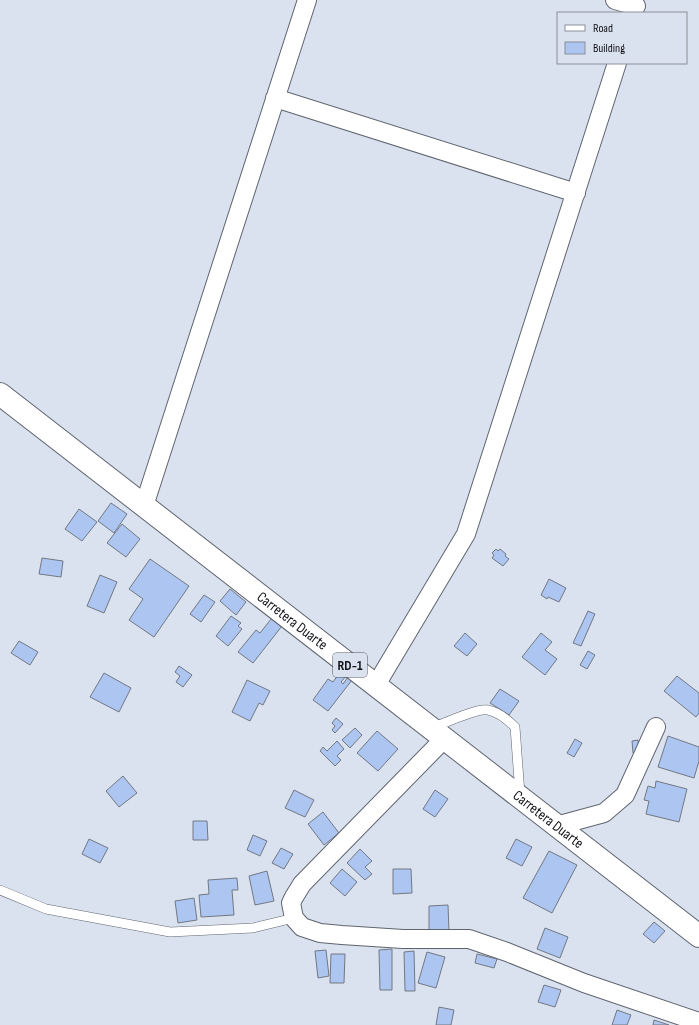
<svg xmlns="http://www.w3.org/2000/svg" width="699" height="1025" viewBox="0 0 699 1025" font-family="'Sofia Sans Condensed',sans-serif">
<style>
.building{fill:#acc5f1;stroke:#727883}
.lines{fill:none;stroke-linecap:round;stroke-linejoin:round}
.lane-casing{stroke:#5f656f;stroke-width:10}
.street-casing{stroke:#5f656f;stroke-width:20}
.primary-casing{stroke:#5f656f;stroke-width:24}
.lane{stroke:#fff;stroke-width:9}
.street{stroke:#fff;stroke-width:18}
.primary{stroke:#fff;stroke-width:22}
.labels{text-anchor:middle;stroke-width:3.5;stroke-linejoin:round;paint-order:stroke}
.shield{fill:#dbe2ef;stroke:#4d5057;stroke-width:1}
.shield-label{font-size:14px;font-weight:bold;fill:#101216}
.street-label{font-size:15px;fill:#101216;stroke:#dbe2ef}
</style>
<rect width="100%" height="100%" fill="#dbe2ef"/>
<path class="building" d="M111 503 127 514 114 533 98 521Z
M79 509 97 522 82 541 65 529Z
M122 524 140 539 126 557 107 543Z
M496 549 498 551 500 549 506 554 505 556 509 559 503 566 492 558 494 555 492 553Z
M42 558 63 561 61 577 39 574Z
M150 559 189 586 154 637 129 620 143 599 129 589Z
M100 575 117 582 104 613 87 606Z
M549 579 566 588 559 602 548 597 547 599 541 595Z
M230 589 246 602 236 615 220 601Z
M204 595 215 602 201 622 190 614Z
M588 611 595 614 581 646 573 643Z
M231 616 241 623 238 626 242 629 228 646 216 636Z
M272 618 282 626 253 663 238 652 256 630 260 633Z
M465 633 477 644 467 656 454 646Z
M541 633 552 642 545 650 557 659 545 675 522 657Z
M19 641 38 652 30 665 11 653Z
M588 651 595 655 587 669 580 665Z
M179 666 192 675 183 687 176 682 180 676 175 672Z
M340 672 346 676 341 682 343 684 348 677 352 680 328 711 313 700 328 679 333 682Z
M104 673 131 688 119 712 90 697Z
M677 676 699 693V713L696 717 664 691Z
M247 680 270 691 263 705 259 703 250 721 232 712Z
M500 689 519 701 509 715 490 703Z
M336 718 343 724 335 733 332 730 335 726 332 723Z
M355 728 362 735 350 748 342 740Z
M377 731 398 749 378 771 357 753Z
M668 736 699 747V761L694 778 658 767Z
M575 739 582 743 574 757 567 753Z
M638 740 639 753H633L632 741Z
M337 741 344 749 337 756 341 760 335 766 320 751 323 747 327 751Z
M123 776 137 793 119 807 106 791Z
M656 781 687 789 679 822 646 814 649 801 644 800 648 786 655 788Z
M294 790 314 800 305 817 285 808Z
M435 790 448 799 435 817 423 809Z
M323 812 339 833 324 845 308 824Z
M193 821H207L208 840H193Z
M253 835 267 841 260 856 247 850Z
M89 839 108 848 100 863 82 854Z
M516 839 532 847 522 866 506 858Z
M281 848 293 854 284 869 272 863Z
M360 849 372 861 365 867 372 874 365 880 347 863Z
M549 851 577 865 552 913 523 898Z
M342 869 357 882 345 896 330 883Z
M393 869H411L412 893 393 894Z
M267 871 274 901 255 905 249 876Z
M237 878 238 890H232L234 915 201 917 199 895 209 894 208 880Z
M194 898 197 920 178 923 175 901Z
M448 905 449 931H429V906Z
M654 922 665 931 654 943 643 934Z
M545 928 568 937 560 958 537 949Z
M392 949V990H380L379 950Z
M326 950 329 976 318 978 315 951Z
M414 951 415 991H405L404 952Z
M427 952 445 957 436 988 418 983Z
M331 954H345L344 983H330Z
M477 954 497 959 494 968 475 963Z
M544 985 561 990 555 1007 538 1002Z
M439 1007 454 1010 451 1025H436Z
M617 1010 631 1015 627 1025H612Z
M654 1020 669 1025H653Z"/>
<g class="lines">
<defs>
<path id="lane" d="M432 728C445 723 477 708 488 710 498 712 508 720 515 727L520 794
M0 890 46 909 170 932 253 928 294 918"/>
<path id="street" d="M615 0 636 6
M275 98 576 193
M144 506 307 0
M376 685 466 534 617 63
M444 739 302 884 294 897 291 903 294 918 302 927 320 933 342 935 403 939H469L507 952 584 983 699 1022
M556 826 604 813 625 795 656 727"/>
<g id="primary">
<path id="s1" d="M0 394 699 936"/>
</g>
</defs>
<use href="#lane" class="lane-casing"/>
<use href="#street" class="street-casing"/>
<use href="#primary" class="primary-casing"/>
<use href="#lane" class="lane"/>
<use href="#street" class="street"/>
<use href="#primary" class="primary"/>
</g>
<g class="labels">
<rect class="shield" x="333" y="653" width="34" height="24" rx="3"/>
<g class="shield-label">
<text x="350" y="670">RD-1</text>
</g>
<g class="street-label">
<text dy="5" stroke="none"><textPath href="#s1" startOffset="370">Carretera Duarte</textPath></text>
<text dy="5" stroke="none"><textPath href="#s1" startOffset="694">Carretera Duarte</textPath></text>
</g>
</g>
<rect x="557" y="12" width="130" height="52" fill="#dbe2ef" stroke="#8a8f98"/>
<rect x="565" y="25" width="20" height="6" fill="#ffffff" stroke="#8a8f98"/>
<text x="593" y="32" font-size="12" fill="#101216">Road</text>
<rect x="565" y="42" width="20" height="12" fill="#acc5f1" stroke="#8a8f98"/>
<text x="593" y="52" font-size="12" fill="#101216">Building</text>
</svg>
